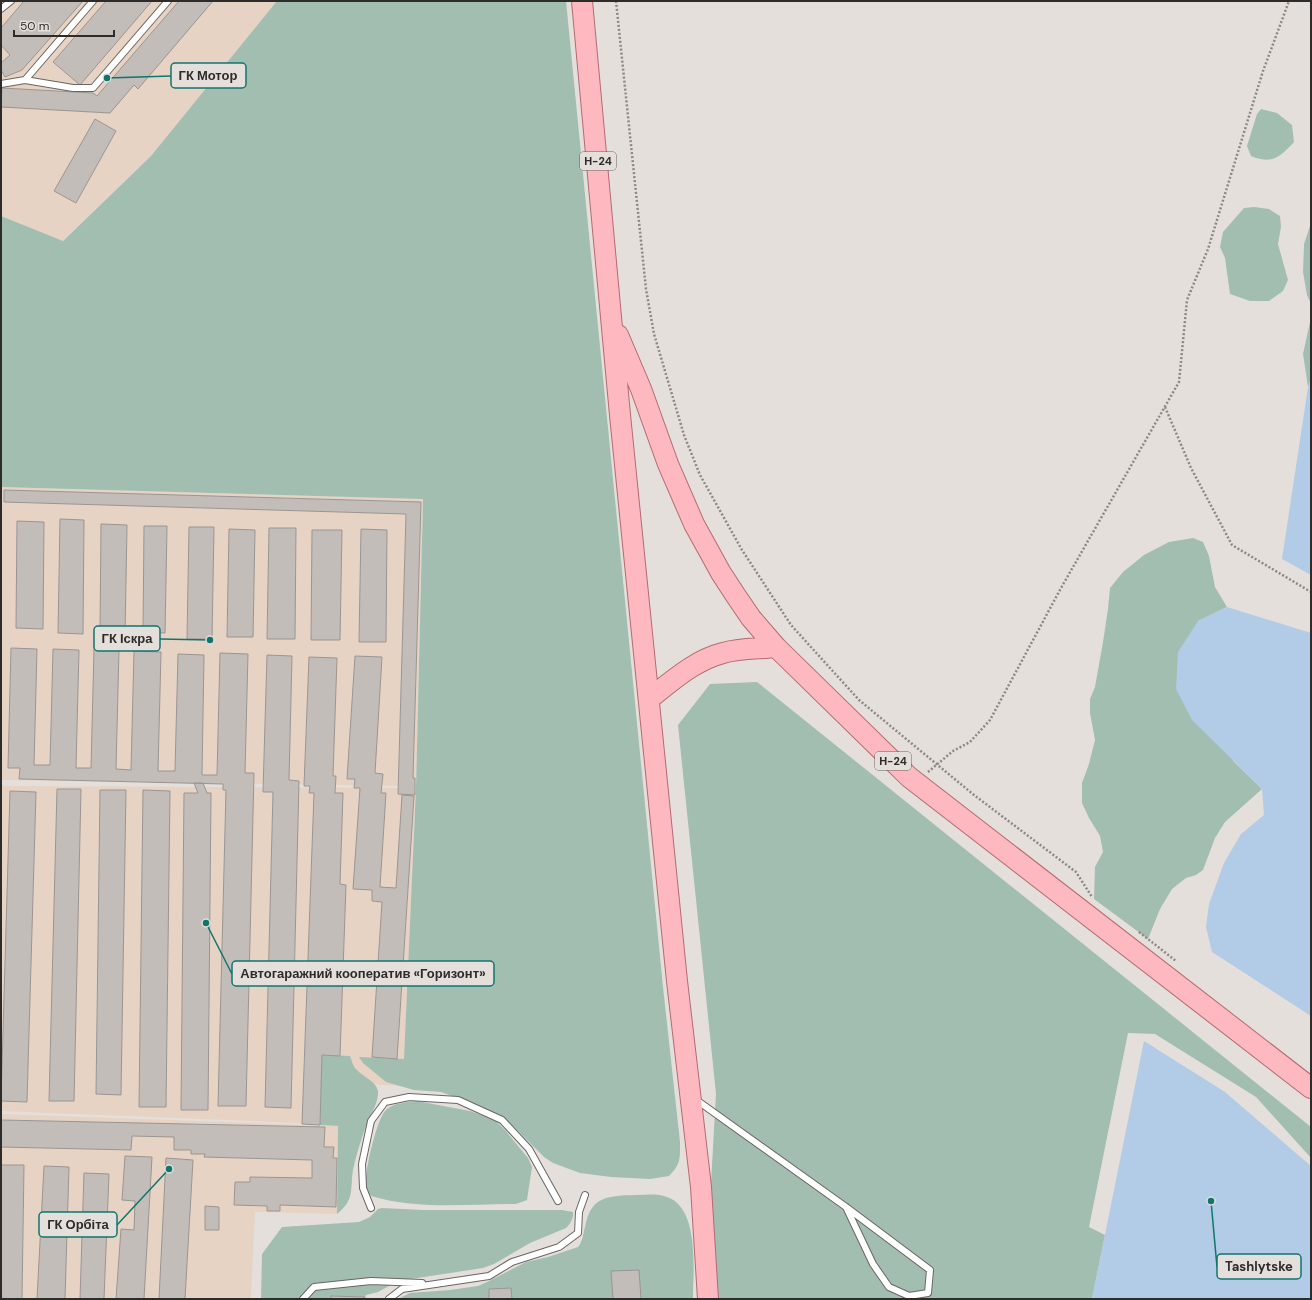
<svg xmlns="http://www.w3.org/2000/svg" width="1312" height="1300" viewBox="0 0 1312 1300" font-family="'DM Sans',sans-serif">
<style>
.industrial{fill:#e6d3c4}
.green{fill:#a2beb0}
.water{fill:#b2cbe6}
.building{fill:#c3bdba;stroke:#9b9592}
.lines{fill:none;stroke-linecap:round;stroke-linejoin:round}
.lane-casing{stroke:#6b6662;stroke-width:8}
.primary-casing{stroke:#b46a6f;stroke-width:22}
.path{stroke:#8c8885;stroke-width:2.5;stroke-dasharray:2 2;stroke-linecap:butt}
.lane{stroke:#fff;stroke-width:6}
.primary{stroke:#fdb9bf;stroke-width:20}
.labels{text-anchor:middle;stroke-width:3.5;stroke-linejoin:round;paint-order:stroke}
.shield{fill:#e5dfdc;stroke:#65625f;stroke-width:1}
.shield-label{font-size:11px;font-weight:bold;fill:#2e2c2a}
.leader{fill:none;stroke:#0f766e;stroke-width:1.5}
.callout-dot{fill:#0f766e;stroke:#e5dfdc;stroke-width:1.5}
.callout{fill:#e5dfdc;stroke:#0f766e;stroke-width:1.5}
.callout-label{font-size:13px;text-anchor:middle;font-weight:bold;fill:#2e2c2a}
</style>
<rect width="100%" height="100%" fill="#e5dfdc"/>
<path class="industrial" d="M1 1H277L151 156 62 241 1 216Z
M1 487 423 499 416 786 1 780Z
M1 786 416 788 403 1086 323 1082 322 1124 1 1111Z
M1 1114 338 1126 337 1214 255 1212 251 1299H1Z"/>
<path class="green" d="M277 1H566L663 987 680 1142C680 1159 681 1164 669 1176L650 1179 611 1177 580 1173 553 1163 544 1157 508 1121 478 1105 441 1092 414 1090 386 1082 363 1063 359 1057 404 1059 416 788 423 499 1 487V216L63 241 151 156Z
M1261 109 1277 113 1292 125 1294 142C1280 157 1272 165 1251 156L1247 146 1257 114Z
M1254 207 1269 209 1280 216 1281 227 1278 244 1288 280 1283 291 1269 301H1250L1230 294 1225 258 1220 247 1223 232 1244 208Z
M1311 223V379L1308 387 1303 354 1310 322 1311 304 1307 295 1303 272 1304 244Z
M1193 538 1203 542 1209 556 1215 587 1227 607 1198 621 1233 761 1262 789 1225 822 1215 838 1203 870 1196 875 1186 878 1172 889 1160 909 1148 939 1094 899 1095 867 1103 852 1100 836 1089 818 1082 803V783L1089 764 1095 740 1090 713V699L1095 687 1103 642 1108 609 1110 588 1123 572 1144 555 1169 542Z
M757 682 1311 1127V1158L1256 1097 1155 1034 1128 1033 1089 1227 1105 1235 1092 1299H716L711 1183 716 1094 678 725 710 684Z
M322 1055 350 1056C352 1061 353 1067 357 1070 363 1077 376 1081 378 1091 379 1103 370 1115 366 1126 361 1140 356 1155 353 1170 350 1189 355 1200 337 1214L338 1126 320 1125Z
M417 1101 470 1111 481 1115 497 1122 505 1130 528 1158 532 1167 527 1200 516 1204C468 1204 418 1210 371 1196 367 1191 366 1186 366 1179 366 1166 377 1120 385 1111 392 1103 407 1102 417 1101Z
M636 1195C646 1195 657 1193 667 1197 700 1208 693 1272 693 1299H398L410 1293 450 1290 478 1286 487 1282 526 1262 548 1257 578 1247C583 1241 583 1234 585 1227 591 1195 609 1196 636 1195Z
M382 1208 423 1210H562L573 1212C574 1218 570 1224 566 1228L530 1243 494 1264 483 1268 398 1281 378 1292 366 1295 365 1297 331 1296V1299H261L262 1254 282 1227 359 1222 370 1217 378 1209Z"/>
<path class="water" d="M1311 379V575L1282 559 1308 387Z
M1227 607 1311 633V1016L1212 952 1206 927 1209 904 1224 863 1241 834 1264 815 1262 789 1192 720 1176 689 1178 652 1198 621Z
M1144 1041 1225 1092 1311 1166V1299H1092Z"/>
<path class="building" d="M24 1H83L22 70 5 77 1 70V63L10 55 1 45V28Z
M106 1H152L80 85 53 62Z
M179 1H213L138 89 134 85 110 113 1 107 2 88 93 93 97 96Z
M95 119 116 131 76 203 54 191Z
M4 490 421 502 413 778H415V795L398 794 406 514 4 502Z
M60 519 84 520 83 634 58 633Z
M17 521 44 522 43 629 16 628Z
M101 524 127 525 125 635 100 634Z
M144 526H167L165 633 143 632Z
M189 527H214L212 639H187Z
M269 528H296L295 639H267Z
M229 529 255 530 253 637H227Z
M361 529 387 530 386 642H359Z
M312 530H342L340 640H311Z
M11 648 37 649 34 765H50L53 649 79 650 76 768H91L94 649 119 650 116 769 131 770 134 651 161 652 158 771H175L178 654 204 655 202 775H217L220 653 248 654 245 773H254L246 1106H218L226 790H223V784L19 779 20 768H8Z
M267 655 292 656 289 780 299 781 291 1108 265 1107 273 792H263Z
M355 656 382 657 375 773 383 774 381 793H386L380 887 396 888 402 795 414 796 397 1059 372 1057 382 902 372 901V890L353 889 360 788H354L355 779H347Z
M309 657 337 658 333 776H336L335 793H343L340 884 346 885 340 1056 322 1055 320 1125 302 1124 314 793H309L310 786H304Z
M194 783H203L207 793H211L208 1110H181L184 793H198Z
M57 789H81L74 1101H49Z
M100 790H126L121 1095 96 1094Z
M143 790 170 791 166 1107H139Z
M10 791 36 792 27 1102 1 1101Z
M1 1120 325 1127 324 1147H334L333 1158H337L336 1207 280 1205V1211H267V1206L234 1205 235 1182H250V1177L312 1178V1160L204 1157 205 1154H191V1150H174V1137L132 1136 131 1150 1 1147Z
M125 1156 152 1157 144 1299H116L121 1229 134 1230 135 1201 122 1200Z
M166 1158 193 1160 185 1299H159Z
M1 1165H24L22 1299H1Z
M44 1166 69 1167 65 1299H37Z
M84 1173 109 1174 104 1299H80Z
M205 1206 219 1207V1230H205Z
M639 1270 641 1299H613L611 1271Z
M511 1288 512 1299H489V1289Z
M331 1296 365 1297V1299H331Z"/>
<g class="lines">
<defs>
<path id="lane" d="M1 9 11 1
M25 80 73 88H93L168 1
M1 84 25 80 93 1
M695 1099 846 1207 930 1270 928 1293 909 1296 889 1287 873 1264 846 1207
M371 1208 363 1188 362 1164 371 1121 385 1102 409 1097 458 1100 502 1120 529 1149 558 1201
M303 1299 314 1287 371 1281 422 1283
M389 1299 402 1289 489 1276 512 1262 559 1247 578 1233 579 1212 585 1195"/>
<path id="primary" d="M582 1 620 415 677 981 701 1187 708 1299
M618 335 641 389 668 464 694 524 721 573 736 596 751 618 776 647 909 777 1311 1088
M649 699C672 681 695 660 723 653 740 648 759 649 776 647"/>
</defs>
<use href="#lane" class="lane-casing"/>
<use href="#primary" class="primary-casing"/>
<path class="path" d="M616 1 646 289 654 334 684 435 700 475 742 550 791 625 859 700 974 795 1076 872 1092 897
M1165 407 1191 468 1232 545 1311 592
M928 772 953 751 970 742 990 720 1061 588 1179 382 1187 300 1208 249 1263 71 1289 1
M1139 932 1176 961"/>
<use href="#lane" class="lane"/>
<use href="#primary" class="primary"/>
</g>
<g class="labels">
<g class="shield">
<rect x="580" y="152" width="36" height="18" rx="3"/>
<rect x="875" y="752" width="36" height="18" rx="3"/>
</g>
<g class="shield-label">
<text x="598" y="165">Н-24</text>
<text x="893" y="765">Н-24</text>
</g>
</g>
<path class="leader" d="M107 78L171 76M210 640L160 639M206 923L232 974M169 1169L117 1225M1211 1201L1217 1267"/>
<g class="callout-dot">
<circle cx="107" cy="78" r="4"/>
<circle cx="210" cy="640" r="4"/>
<circle cx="206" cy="923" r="4"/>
<circle cx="169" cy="1169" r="4"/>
<circle cx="1211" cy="1201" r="4"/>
</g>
<g class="callout">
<rect x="171" y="63" width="75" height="25" rx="4"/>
<rect x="94" y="626" width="66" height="25" rx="4"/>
<rect x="232" y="961" width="262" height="25" rx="4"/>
<rect x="39" y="1212" width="78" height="25" rx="4"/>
<rect x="1217" y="1254" width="84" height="25" rx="4"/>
</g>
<g class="callout-label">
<text x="208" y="80">ГК Мотор</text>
<text x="127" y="643">ГК Іскра</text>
<text x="363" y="978">Автогаражний кооператив «Горизонт»</text>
<text x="78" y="1229">ГК Орбіта</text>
<text x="1259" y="1271">Tashlytske</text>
</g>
<rect width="1312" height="1300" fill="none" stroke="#2e2c2a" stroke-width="4"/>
<path d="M14 30v6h100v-6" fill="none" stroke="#2e2c2a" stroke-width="2"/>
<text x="20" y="30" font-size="12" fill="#2e2c2a" stroke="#e5dfdc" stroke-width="3" paint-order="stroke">50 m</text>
</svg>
